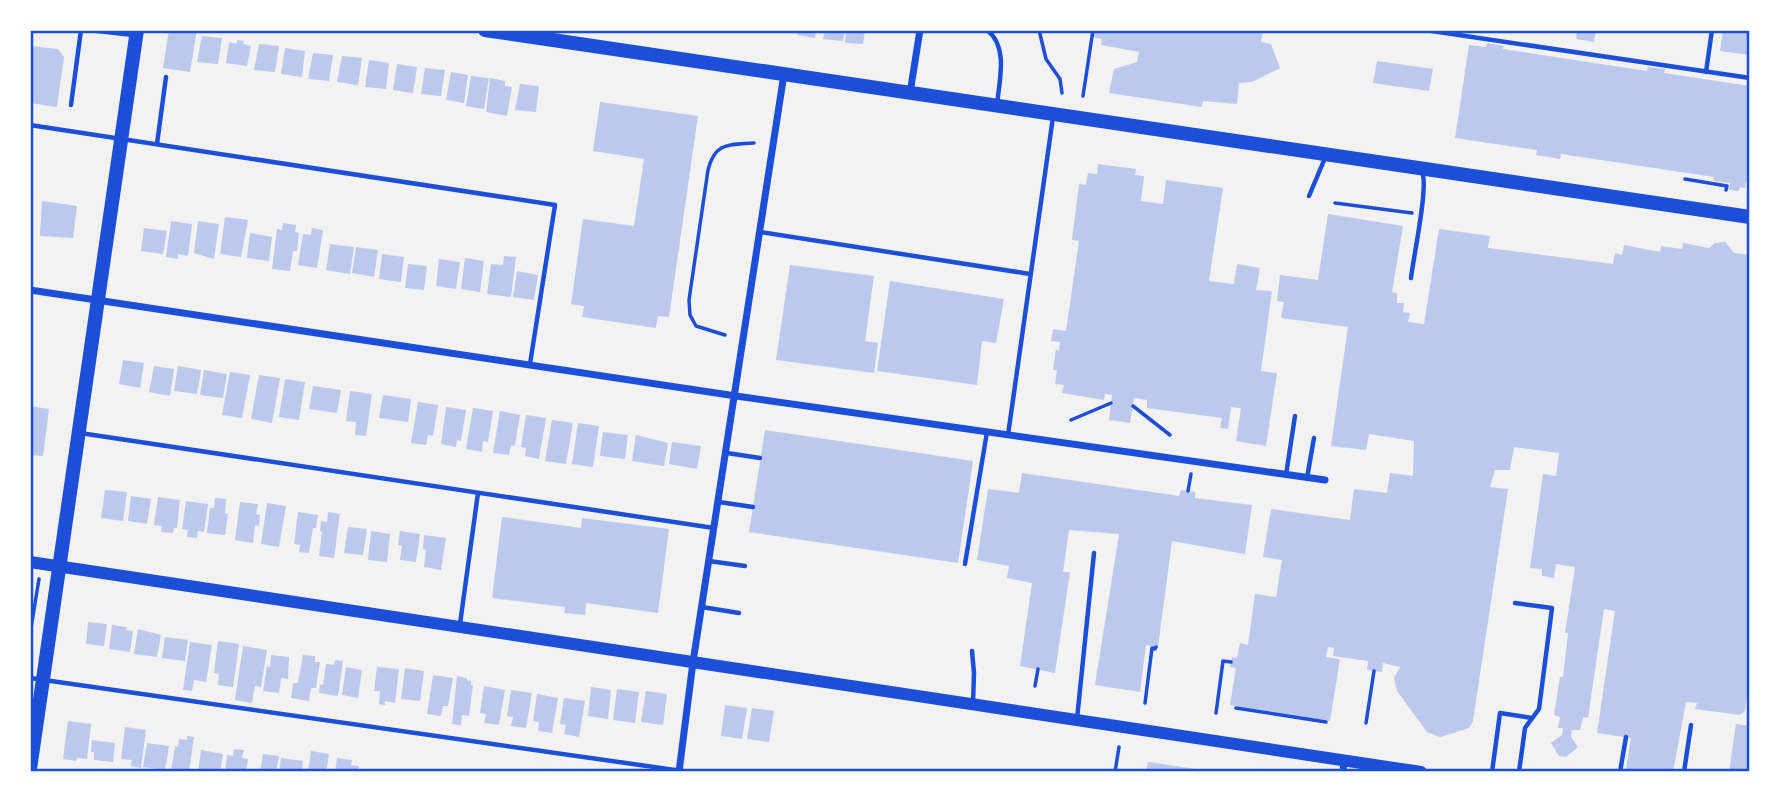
<svg xmlns="http://www.w3.org/2000/svg" width="1780" height="802" viewBox="0 0 1780 802" font-family="'Space Grotesk',sans-serif">
<style>
.building{fill:#bdc9ec}
.lines{fill:none;stroke-linecap:round;stroke-linejoin:round}
.path{stroke:#1d4ed8;stroke-width:3.5}
.service{stroke:#1d4ed8;stroke-width:4.5}
.minor{stroke:#1d4ed8;stroke-width:7}
.tertiary{stroke:#1d4ed8;stroke-width:12}
.secondary{stroke:#1d4ed8;stroke-width:14}
.neatline{fill:none;stroke:#1d4ed8;stroke-width:2.5}
</style>
<rect width="100%" height="100%" fill="#f2f2f2"/>
<path class="building" d="M169 30H197L190 72 163 68Z
M797 30H816L815 38 797 35Z
M825 30H845L843 41 823 39Z
M846 30H865L863 44 845 43Z
M1094 30H1263L1261 42 1271 44 1280 68 1252 82 1239 83 1237 104 1203 101 1202 107 1109 93 1114 69 1137 62 1139 52 1101 45 1102 39 1093 37Z
M1577 30H1596L1594 42 1576 39Z
M1723 30H1750V55L1720 51Z
M202 36 222 38 218 64 197 62Z
M237 40 244 41 243 44 251 46 247 66 226 63 229 42 236 44Z
M1487 43 1504 46 1503 49 1647 71 1648 67 1665 69 1664 73 1750 86V182L1746 181 1745 188 1740 187 1739 191 1729 190 1730 183 1714 181V177L1561 154 1560 159 1536 155 1537 150 1455 138 1469 45 1486 47Z
M259 44 279 46 275 72 254 70Z
M31 46 58 49 64 57 57 107 30 103Z
M285 48 305 51 302 77 281 74Z
M313 53 333 55 329 81 308 79Z
M342 56 362 58 358 85 337 82Z
M369 60 389 63 386 89 365 87Z
M1377 61 1433 69 1429 91 1373 83Z
M397 64 417 67 413 93 393 90Z
M425 68 445 70 441 96 421 94Z
M451 72 468 75 464 103 446 100Z
M471 76 489 78 484 109 466 106Z
M490 78 505 81V86L512 87 507 116 486 112Z
M520 84 539 86 536 112 515 110Z
M600 102 698 116 669 317 658 316 656 328 582 317 584 306 571 304 583 219 634 226 644 159 593 151Z
M1098 164 1136 169 1135 175 1144 176 1141 201 1163 204 1166 180 1223 188 1209 281 1234 284 1237 264 1260 268 1256 290 1272 291 1261 371 1277 373 1266 446 1236 441 1241 408 1231 407 1228 429 1220 428 1222 418 1147 408V400L1134 398 1130 423 1109 420 1112 395 1105 394 1104 400 1062 393 1064 385 1055 384 1057 370H1053L1056 349 1059 351 1060 342 1051 341 1053 329 1066 331 1079 241 1072 240 1079 184 1086 185 1088 173 1097 174Z
M42 201 77 206 73 238 40 236Z
M1328 214 1403 226 1392 292 1397 293V303H1404L1403 312 1410 313 1408 322 1424 324 1439 229 1490 236 1488 248 1613 264 1615 253 1622 255 1624 245 1660 252 1661 246 1682 249 1683 243 1709 248 1715 243 1725 242 1734 253 1750 255V695H1747L1745 711 1740 715 1695 709 1697 703 1686 702 1673 772 1626 769 1631 738 1597 733 1615 611 1604 609 1588 718 1583 717 1580 730H1572L1571 737 1578 747 1566 757 1559 756 1551 743 1562 735 1563 728H1558L1560 717 1554 715 1560 677H1563L1568 633H1565L1575 567 1556 564 1554 578 1542 576V569L1530 568 1543 474 1556 476 1559 453 1514 447 1510 470H1495L1490 487 1508 489 1473 721 1469 728 1440 737 1427 732 1397 691 1394 678 1400 667 1383 663 1382 672 1367 670 1368 661 1333 656 1334 648 1328 647 1326 657 1340 659 1330 721 1230 705 1236 668 1230 667 1232 657 1237 658 1240 643 1248 645 1255 594 1276 597 1282 560 1263 557 1271 509 1350 520 1354 489 1387 493 1390 473 1413 476 1414 441 1369 434 1366 450 1331 446 1348 327 1281 318 1284 302 1277 301 1280 275 1318 280Z
M225 217 248 220 241 257 220 254Z
M171 221 192 224 188 256 178 254V259L166 257Z
M198 221 219 224 214 259 194 253Z
M283 223 296 225 295 232 299 233 297 251H293L290 271 272 269 277 229 282 230Z
M144 228 167 231 163 254 141 251Z
M312 228 323 230 317 268 298 265 303 234 311 235Z
M250 233 272 237 269 261 247 258Z
M330 244 354 247 350 274 326 270Z
M356 247 378 250 374 277 352 273Z
M382 254 404 257 401 282 379 279Z
M504 256 516 257 511 297 487 294 491 264 503 265Z
M465 258 484 261 480 292 461 289Z
M439 259 460 262 456 289 436 286Z
M408 264 427 266 424 290 405 288Z
M790 265 874 276 865 341 878 343 874 373 776 360Z
M517 271 538 275 534 300 513 297Z
M890 281 1004 299 996 343 982 341 977 385 877 371Z
M123 360 144 363 140 388 119 384Z
M154 366 174 369 170 396 149 392Z
M178 366 201 370 197 394 174 391Z
M204 370 227 374 223 398 200 395Z
M230 372 250 375 242 418 222 415Z
M259 375 280 378 272 423 251 419Z
M285 379 305 382 299 420 279 417Z
M313 386 341 390 337 413 309 409Z
M350 391 372 394 366 436 355 435 356 422 346 421Z
M383 395 411 399 408 422 379 418Z
M418 402 438 405 433 436 428 435 426 445 411 443Z
M30 406 49 409 43 456 30 455Z
M446 407 466 410 461 441 457 440 456 447 441 444Z
M473 408 493 411 488 442 483 441 482 452 466 449Z
M500 411 520 415 515 446 511 445 509 455 493 453Z
M526 415 546 418 539 459 525 456 526 448 521 447Z
M552 420 573 423 566 464 545 461Z
M578 423 599 426 593 467 572 464Z
M765 430 973 461 958 563 749 532Z
M603 432 628 435 625 459 600 456Z
M636 435 668 443 664 466 632 461Z
M672 442 701 446 697 469 669 464Z
M1022 473 1179 496 1181 490 1195 492V498L1252 505 1245 554 1172 541 1158 647 1146 645 1140 692 1095 685 1119 534 1069 530 1063 572H1070L1055 673 1020 666 1032 583 1007 578 1009 566 977 560 988 489 1019 493Z
M105 490 127 492 123 521 101 518Z
M131 496 151 499 147 524 128 521Z
M158 497 180 500 177 528H174L173 533 161 532 162 526 154 525Z
M215 498 226 499 225 513 228 514 225 535 207 533 210 508H214Z
M186 501 208 504 204 532 198 531 197 538 187 537 188 530 182 529Z
M240 502 258 504 256 514 260 515 259 526 255 525 253 543 235 540Z
M267 503 286 506 279 547 261 544Z
M298 512 318 515 316 528H313L309 553 299 552 300 545 294 544Z
M328 512 340 514 334 558 319 556 322 532 320 531 321 521 327 522Z
M502 517 581 528 582 518 669 529 658 613 586 603 585 615 564 613 565 607 492 598Z
M348 527 367 529 363 555 344 553Z
M371 531 390 534 387 562 368 560Z
M400 531 420 534 416 562 400 560 402 546 398 545Z
M424 535 446 538 441 570 424 567 426 550 423 549Z
M88 622 107 624 104 646 86 644Z
M112 625 127 627 126 630 133 631 130 652 109 649Z
M138 629 161 635 157 657 134 654Z
M165 637 188 640 185 661 162 658Z
M218 641 239 644 233 687 218 685 219 674 214 673Z
M190 642 212 645 206 682 194 680 192 691 183 690Z
M243 646 267 650 261 687 255 686 252 703 235 700Z
M271 655 289 657 288 679 281 678 279 693 263 691 267 666 270 667Z
M303 655 315 656V662H320L316 688H311L309 701 291 698 293 683H298Z
M335 660 343 661 338 696 319 693 320 684 323 685 326 664 334 665Z
M346 667 362 670 358 698 342 695Z
M377 667 399 669 395 703 385 701V705L379 704 380 691H374Z
M405 668 424 671 420 701 401 699Z
M433 675 453 678 448 706H443L441 716 427 714Z
M457 676 467 678V680L471 681V685H473L469 716 462 715 461 725 452 724Z
M484 686 505 690 499 725 484 723 486 714 480 713Z
M591 687 611 690 608 719 588 716Z
M617 689 639 692 635 723 613 720Z
M511 690 532 693 526 728 511 726 513 717 507 716Z
M646 691 667 694 663 725 641 722Z
M537 694 558 698 552 733 538 731 539 722 533 721Z
M564 698 585 701 579 737 564 734 566 725 560 724Z
M725 705 747 708 742 739 721 736Z
M752 708 774 711 769 742 747 739Z
M68 721 91 724 87 759 77 758 76 761 63 759Z
M1736 724 1750 726V772H1729Z
M125 727 146 730 141 768 131 766 132 760 121 759Z
M187 736 194 737 189 772H171L175 746 178 747 179 739 187 740Z
M92 740 115 743 113 762 94 760V752H91Z
M147 743 169 746 165 770 143 767Z
M234 749 244 750 242 758 248 759 246 772H225L227 755 233 756Z
M201 750 223 754 220 772H198Z
M311 751 329 754 326 772H308Z
M263 754 279 756 276 772H260Z
M281 758 303 761 302 772H279Z
M337 758 352 760 351 765 359 766 358 772H335Z
M1148 762 1209 771V772H1146Z"/>
<g class="lines">
<path class="path" d="M1039 30 1046 59 1060 79 1062 93
M1083 96 1093 30
M1685 179 1727 186 1726 190
M1335 203 1412 213
M725 335 696 326 690 315 689 300 708 170C715 142 728 145 754 143
M1133 406 1170 435
M1071 420 1111 403
M1188 491 1191 474
M30 634 39 579
M1035 686 1038 669
M1145 703 1152 648 1155 649 1156 647
M1236 708 1326 722
M1216 713 1223 661 1231 662
M1366 723 1374 671
M1115 772 1119 747"/>
<path class="service" d="M89 30 133 35
M987 30C1009 47 999 81 997 105
M1425 30 1750 78
M1706 72 1712 30
M71 105 81 30
M30 125 555 205 530 364
M157 144 166 77
M1309 196 1325 158
M760 232 1030 274
M1411 278C1413 259 1429 185 1422 172
M80 433 714 528
M1008 435 1053 117
M727 453 760 458
M1286 475 1295 416
M1307 478 1314 438
M719 502 753 507
M709 561 745 566
M965 564 987 432
M1515 603 1552 608 1539 709 1525 728 1519 772
M702 607 739 613
M460 624 478 493
M972 651 974 673 973 704
M30 678 689 772
M1077 719 1094 553
M1492 772 1500 713 1532 718
M1620 772 1626 737
M1684 772 1691 725"/>
<path class="minor" d="M910 93 920 30
M30 290 736 396 1325 480
M679 772 693 662 784 74
M1343 772 1344 761"/>
<path class="tertiary" d="M30 562 1421 772"/>
<path class="secondary" d="M485 30 1750 217
M30 769 137 30"/>
</g>
<rect width="1780" height="802" fill="none" stroke="#ffffff" stroke-width="63"/>
<rect x="32" y="32" width="1716" height="738" class="neatline"/>
</svg>
